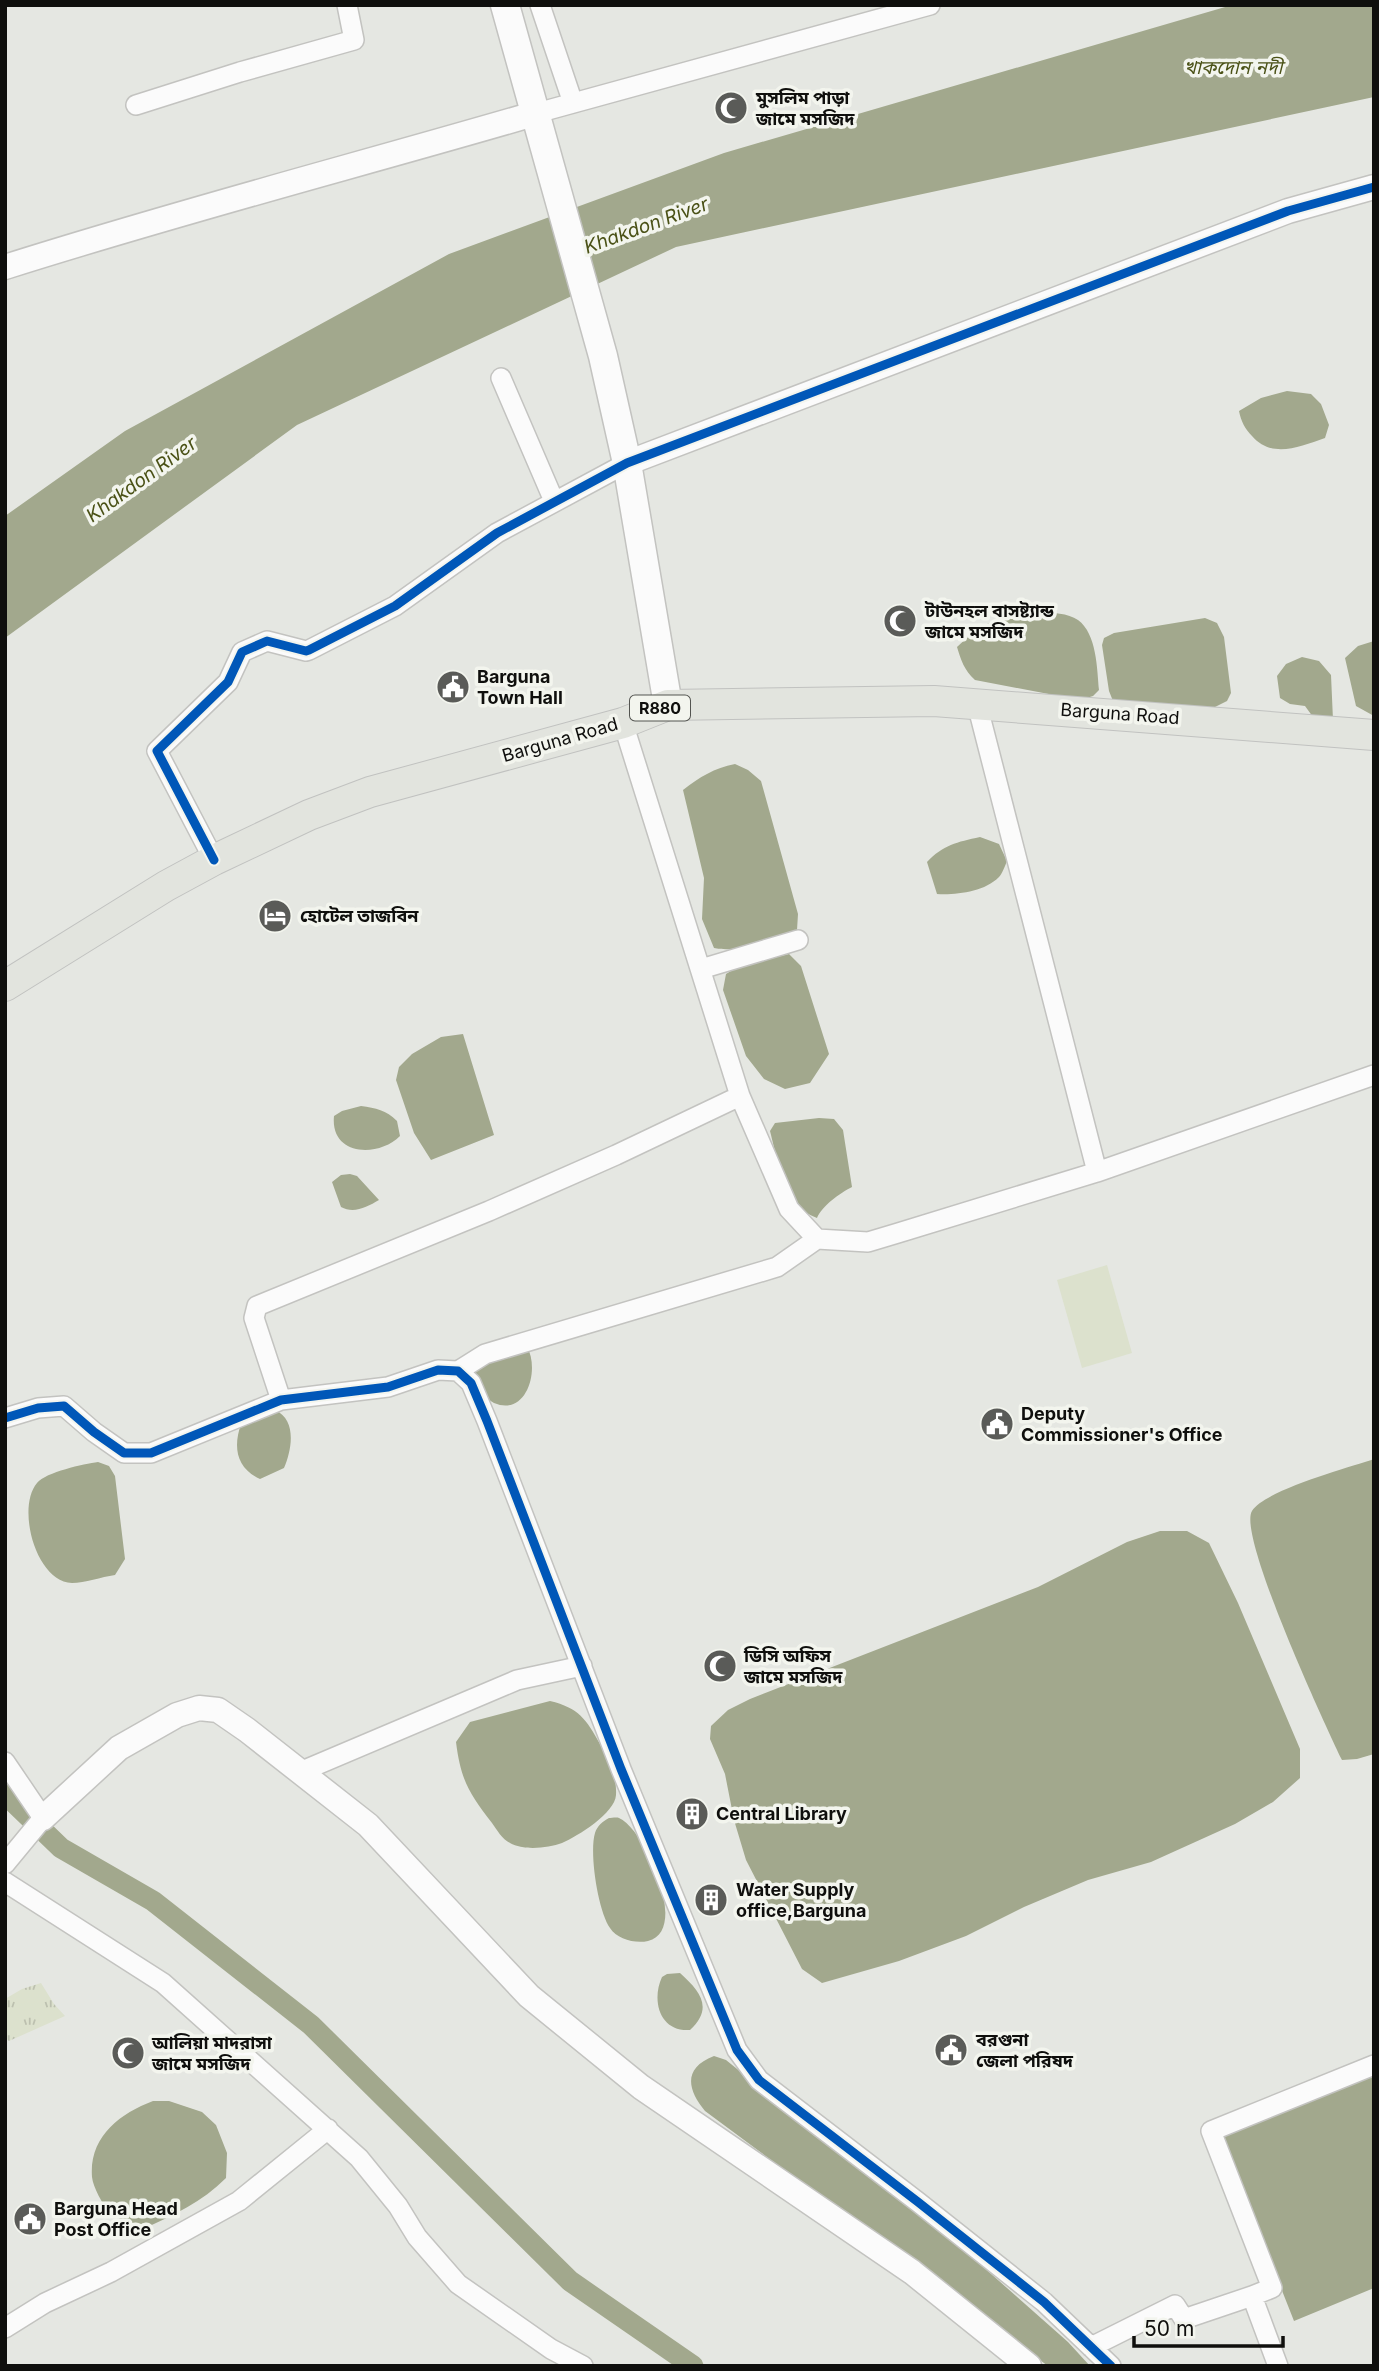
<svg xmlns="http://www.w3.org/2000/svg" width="1379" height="2371" viewBox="0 0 1379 2371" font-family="Inter,'Noto Sans Bengali',sans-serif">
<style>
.park{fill:url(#park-tufts)}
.pitch{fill:#dce1cd}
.water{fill:#a2a88d}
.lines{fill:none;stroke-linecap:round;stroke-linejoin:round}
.canal{stroke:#a2a88d;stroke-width:21}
.minor-casing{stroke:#c3c3c0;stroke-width:22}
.tertiary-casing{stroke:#c3c3c0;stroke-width:27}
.secondary-casing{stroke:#c3c3c0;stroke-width:31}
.primary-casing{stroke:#c1c2c0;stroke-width:32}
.minor{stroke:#fbfbfb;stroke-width:19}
.tertiary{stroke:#fbfbfb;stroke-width:24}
.secondary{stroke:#fbfbfb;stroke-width:28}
.primary{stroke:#e2e4de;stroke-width:30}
.cycleway-casing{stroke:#f3f5ee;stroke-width:13}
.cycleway{stroke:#0057b8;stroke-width:9}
.labels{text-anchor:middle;stroke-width:7;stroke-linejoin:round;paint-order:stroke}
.shield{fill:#f3f5ee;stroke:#535450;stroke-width:2}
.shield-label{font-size:16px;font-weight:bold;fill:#0f0f0d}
.poi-label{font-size:18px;font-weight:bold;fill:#0f0f0d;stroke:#f3f5ee;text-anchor:start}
.street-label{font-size:18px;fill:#0f0f0d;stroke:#f3f5ee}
.water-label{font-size:19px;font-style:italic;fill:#4a5116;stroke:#f3f5ee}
</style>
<defs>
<pattern id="park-tufts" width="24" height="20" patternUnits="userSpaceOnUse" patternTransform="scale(1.75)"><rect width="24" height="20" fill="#dce1cd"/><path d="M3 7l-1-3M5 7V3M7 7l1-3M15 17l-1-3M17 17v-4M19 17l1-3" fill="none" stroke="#bcc0af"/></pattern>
</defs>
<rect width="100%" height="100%" fill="#e5e7e2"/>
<path class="park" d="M41 1983 54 2004 65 2016 9 2041 5 2038V1999L22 1989Z"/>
<path class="pitch" d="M1107 1265 1132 1353 1082 1368 1057 1280Z"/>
<path class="water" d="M1232 5H1374V97L676 247 297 425 5 638V516L125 431 449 254 724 153Z
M1287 391 1311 394 1321 404 1329 425 1325 438C1299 447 1272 459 1252 436 1245 429 1241 421 1239 411L1261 398Z
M1040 611C1052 613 1068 613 1078 620 1097 634 1097 669 1099 690L1093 696 1080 700 975 680C964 670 961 660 957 647 986 621 1001 614 1040 611Z
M1205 618 1217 623 1224 637 1231 693 1227 701 1211 709 1113 701 1109 691 1102 645 1104 638 1114 633Z
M1374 641V716L1356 706 1345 658 1358 646Z
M1302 657 1319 661 1331 675 1333 720 1313 717 1305 706 1290 704 1280 698 1277 676 1286 664Z
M735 764 748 770 761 781 798 914 797 930C775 941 738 953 714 948L702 919 704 878 683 790C700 777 714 768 735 764Z
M980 837 999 844 1007 861C1005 866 1002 874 999 877 984 892 957 895 937 894L927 862C943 845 957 842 980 837Z
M789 954 801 966 829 1054 810 1083 785 1089 764 1079 746 1056 723 990 726 974 739 966Z
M463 1034 494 1135 431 1160 414 1133 396 1080 399 1067 412 1054 441 1037Z
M361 1106C376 1108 386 1110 397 1121L400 1136C378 1158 330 1156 334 1116L342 1111Z
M819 1118 834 1119 843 1130 852 1187C840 1193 822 1206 817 1218 808 1214 799 1210 793 1202 782 1187 775 1150 770 1131L775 1123Z
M350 1174 357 1176 379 1200C367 1207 354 1214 341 1207L332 1182 341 1175Z
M527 1347C540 1369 527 1417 494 1403 485 1399 478 1386 473 1377L474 1360Z
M275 1410C297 1420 292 1449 284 1468L260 1479C236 1468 233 1447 241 1424Z
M1374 1459V1754L1357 1759 1342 1760C1326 1727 1237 1535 1252 1511 1265 1490 1348 1468 1374 1459Z
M98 1462 109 1466 115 1476 125 1559 115 1575C101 1577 85 1583 72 1583 36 1582 16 1508 37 1483 46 1472 84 1464 98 1462Z
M1160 1531H1187L1209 1543 1238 1603 1300 1749V1778L1273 1802 1235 1824 1151 1862 1088 1880 1024 1907 966 1936 899 1961 822 1983 802 1969 746 1860 734 1820 725 1774 710 1739 711 1726 728 1710 750 1699 1038 1587 1127 1542Z
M550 1701C579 1708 586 1719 600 1744 609 1759 617 1777 616 1795 615 1813 578 1836 562 1843 548 1848 524 1851 510 1843 502 1839 497 1830 492 1823 469 1793 461 1781 456 1742L470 1722Z
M609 1818C611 1818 617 1817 619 1818 646 1830 690 1931 648 1941 635 1944 617 1939 610 1928 598 1911 589 1853 595 1833 597 1826 603 1821 609 1818Z
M680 1973C700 1991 714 2008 690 2030 660 2032 651 2001 662 1977L667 1974Z
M714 2056 726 2060 800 2120 911 2203 1068 2342 1090 2366H1048L705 2111C687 2089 683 2068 714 2056Z
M1374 2073V2288L1294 2321 1221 2136Z
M153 2101H169L202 2112 216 2125 227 2153 226 2178C202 2202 174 2215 143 2229L108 2213C103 2203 93 2188 92 2177 89 2137 119 2114 153 2101Z"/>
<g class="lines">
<path class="canal" d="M5 1794 61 1848 153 1901 311 2025 570 2281 693 2366"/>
<defs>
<path id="minor" d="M540 5 573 103
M136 105 240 72 354 40 347 5
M537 113 930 5
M501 378 554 501
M977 704 1097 1172
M623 723 740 1096 789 1209 817 1239 868 1242 898 1233 1097 1172 1374 1075
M214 860 157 751 228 682 242 652 267 641 306 651 309 650 395 606 497 533 627 463
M701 969 798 940
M458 1371 485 1354 777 1267 817 1239
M281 1400 254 1318 257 1306 489 1211 616 1155 740 1096
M5 1418 38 1408 64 1406 94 1432 124 1453H151L281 1400 388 1387 438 1370 458 1371 471 1383 487 1421 621 1769 737 2050 759 2080 918 2202 1044 2302 1111 2366
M5 1762 43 1818 5 1864
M300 1772 517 1680 582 1666
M5 1882 163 1983 359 2158 398 2206 417 2237 458 2284 551 2349 583 2366
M1252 2296 1272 2288 1211 2131 1374 2065
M5 2328 45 2303 111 2272 239 2201 328 2129
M1091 2347 1175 2305 1184 2319 1252 2296 1278 2366"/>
<path id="tertiary" d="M5 267C181 211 359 165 537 113
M627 463 1288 211 1374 187
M43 1818 119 1748 177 1715 199 1708 218 1710 247 1730 368 1825 529 1996 641 2087 912 2272 1029 2366"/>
<path id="secondary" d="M505 5 603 356 627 463 668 705"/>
<path id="primary" d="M5 986 166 886 214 860 309 815 370 792 623 723 668 705 934 701 1374 735"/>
</defs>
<use href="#minor" class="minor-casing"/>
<use href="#tertiary" class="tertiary-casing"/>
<use href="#secondary" class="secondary-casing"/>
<use href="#primary" class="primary-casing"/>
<use href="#minor" class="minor"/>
<use href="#tertiary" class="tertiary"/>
<use href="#secondary" class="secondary"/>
<use href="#primary" class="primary"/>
<defs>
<path id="cycleway" d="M214 860 157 751 228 682 242 652 267 641 306 651 309 650 395 606 497 533 627 463 1288 211 1374 187
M5 1418 38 1408 64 1406 94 1432 124 1453H151L281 1400 388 1387 438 1370 458 1371 471 1383 487 1421 621 1769 737 2050 759 2080 918 2202 1044 2302 1111 2366"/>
</defs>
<use href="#cycleway" class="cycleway-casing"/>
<use href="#cycleway" class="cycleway"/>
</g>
<defs>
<symbol id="mosque-disc" viewBox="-11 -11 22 22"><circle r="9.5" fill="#5a5b58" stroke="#f3f5ee"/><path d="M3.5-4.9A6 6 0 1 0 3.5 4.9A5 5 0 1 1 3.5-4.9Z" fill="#fff"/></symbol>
<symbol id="civic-disc" viewBox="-11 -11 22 22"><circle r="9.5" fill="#5a5b58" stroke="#f3f5ee"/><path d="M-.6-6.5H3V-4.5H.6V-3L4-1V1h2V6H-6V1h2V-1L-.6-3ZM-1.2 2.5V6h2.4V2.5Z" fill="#fff"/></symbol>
<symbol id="hotel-disc" viewBox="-11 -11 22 22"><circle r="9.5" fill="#5a5b58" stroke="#f3f5ee"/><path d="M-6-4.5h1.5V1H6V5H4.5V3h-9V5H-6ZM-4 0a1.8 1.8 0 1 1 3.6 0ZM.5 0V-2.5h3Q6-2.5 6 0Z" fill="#fff"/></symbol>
<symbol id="building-disc" viewBox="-11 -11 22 22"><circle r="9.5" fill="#5a5b58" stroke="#f3f5ee"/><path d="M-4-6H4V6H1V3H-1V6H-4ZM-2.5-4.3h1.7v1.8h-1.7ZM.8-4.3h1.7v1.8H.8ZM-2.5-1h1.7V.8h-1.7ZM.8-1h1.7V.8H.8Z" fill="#fff"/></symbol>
</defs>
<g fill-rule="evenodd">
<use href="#mosque-disc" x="712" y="89" width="38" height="38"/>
<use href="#mosque-disc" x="881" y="602" width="38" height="38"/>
<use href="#civic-disc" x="434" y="668" width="38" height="38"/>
<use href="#hotel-disc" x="256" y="897" width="38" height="38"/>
<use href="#civic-disc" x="978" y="1405" width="38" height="38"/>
<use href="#mosque-disc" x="701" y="1647" width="38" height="38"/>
<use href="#building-disc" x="673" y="1795" width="38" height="38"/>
<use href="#building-disc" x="692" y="1881" width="38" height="38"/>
<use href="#civic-disc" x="932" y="2031" width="38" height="38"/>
<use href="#mosque-disc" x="109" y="2034" width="38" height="38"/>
<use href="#civic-disc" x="11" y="2200" width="38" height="38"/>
</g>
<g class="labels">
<rect class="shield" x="630" y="695.5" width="60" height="25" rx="5"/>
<g class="shield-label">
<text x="660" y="714">R880</text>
</g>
<g class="poi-label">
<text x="756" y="104">মুসলিম পাড়া<tspan x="756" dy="21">জামে মসজিদ</tspan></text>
<text x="925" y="617">টাউনহল বাসষ্ট্যান্ড<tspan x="925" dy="21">জামে মসজিদ</tspan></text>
<text x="477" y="683">Barguna<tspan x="477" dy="21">Town Hall</tspan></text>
<text x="300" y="922">হোটেল তাজবিন</text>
<text x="1021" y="1420">Deputy<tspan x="1021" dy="21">Commissioner's Office</tspan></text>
<text x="744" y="1662">ডিসি অফিস<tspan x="744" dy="21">জামে মসজিদ</tspan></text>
<text x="716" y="1820">Central Library</text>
<text x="736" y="1896">Water Supply<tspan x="736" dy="21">office,Barguna</tspan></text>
<text x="976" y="2046">বরগুনা<tspan x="976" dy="21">জেলা পরিষদ</tspan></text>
<text x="152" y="2049">আলিয়া মাদরাসা<tspan x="152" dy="21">জামে মসজিদ</tspan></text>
<text x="54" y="2215">Barguna Head<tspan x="54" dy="21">Post Office</tspan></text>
</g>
<g class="street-label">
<text transform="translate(1120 714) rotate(4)" y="6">Barguna Road</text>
<text transform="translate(560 740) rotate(-16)" y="6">Barguna Road</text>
</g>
<g class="water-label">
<text x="1233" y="74">খাকদোন নদী</text>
<text transform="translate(646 225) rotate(-20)" y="7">Khakdon River</text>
<text transform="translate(141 479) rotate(-36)" y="7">Khakdon River</text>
</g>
</g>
<rect width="1379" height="2371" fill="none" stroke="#0f0f0d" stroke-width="14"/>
<path d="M1134 2336v10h149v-10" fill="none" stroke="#0f0f0d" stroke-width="3.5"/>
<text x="1144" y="2336" font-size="21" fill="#0f0f0d" stroke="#f3f5ee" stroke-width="5" paint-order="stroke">50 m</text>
</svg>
